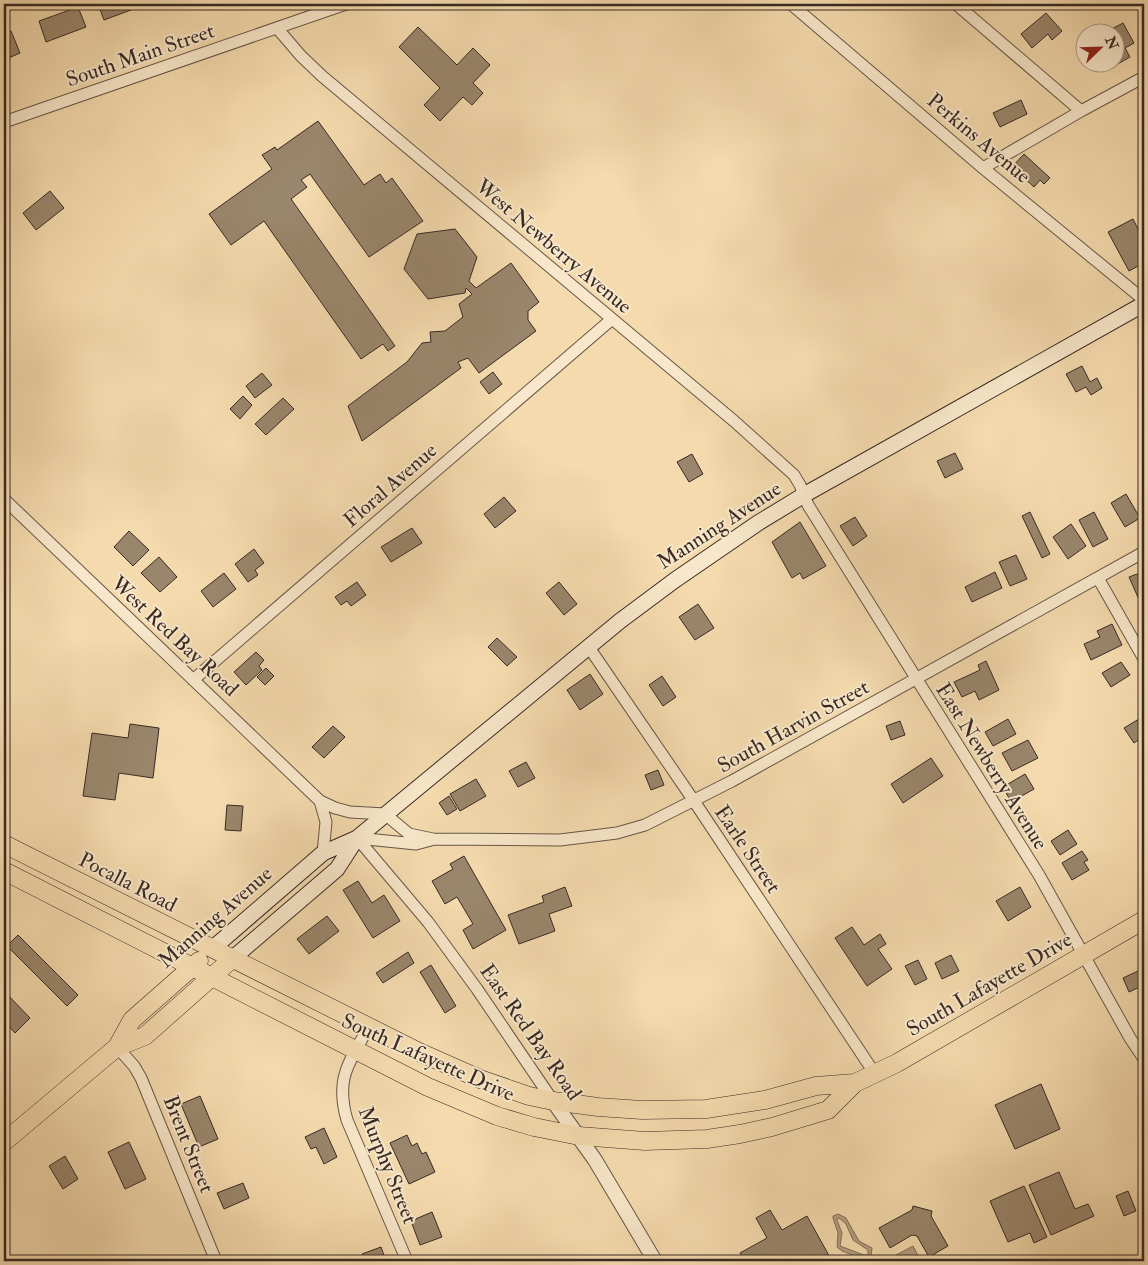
<svg xmlns="http://www.w3.org/2000/svg" width="1148" height="1265" viewBox="0 0 1148 1265" font-family="'IM FELL Double Pica',serif">
<style>
.water{fill:#b49e7f;stroke:#82705b;fill-rule:evenodd}
.building{fill:#9a866c;stroke:#382a25}
.lines{fill:none;stroke-linecap:round;stroke-linejoin:round}
.minor-casing{stroke:#675647;stroke-width:13}
.tertiary-casing{stroke:#675647;stroke-width:16}
.secondary-casing{stroke:#382a25;stroke-width:17}
.primary-casing{stroke:#382a25;stroke-width:19}
.minor{stroke:#f8e7ca;stroke-width:11}
.tertiary{stroke:#f8e7ca;stroke-width:14}
.secondary{stroke:#f8e7ca;stroke-width:15}
.primary{stroke:#f4daad;stroke-width:18}
.labels{text-anchor:middle;stroke-width:4;stroke-linejoin:round;paint-order:stroke}
.street-label{font-size:21px;fill:#382a25;stroke:#f8e7ca}
</style>
<rect width="100%" height="100%" fill="#f4daad"/>
<filter id="stains"><feTurbulence type="fractalNoise" baseFrequency=".004" numOctaves="4"/><feColorMatrix values="0 0 0 0 .2 0 0 0 0 .09 0 0 0 0 .02 0 0 0 .5 -.17"/></filter>
<radialGradient id="worn" r=".72"><stop offset=".6" stop-color="#630" stop-opacity="0"/><stop offset="1" stop-color="#630" stop-opacity=".3"/></radialGradient>
<path class="water" d="M838 1214 846 1218 859 1241 872 1248 871 1256 868 1259 854 1258 855 1256 842 1251 837 1247 838 1233 833 1218V1216ZM839 1218 846 1224 853 1240 868 1250V1255H864L840 1246 842 1233 837 1220Z
M913 1246 921 1261H885Z"/>
<path class="building" d="M98 4H147L104 20Z
M78 7 86 27 46 42 39 21Z
M1046 13 1062 31 1052 40 1048 34 1032 48 1021 34Z
M1123 23 1134 43 1125 48 1130 57 1116 65 1114 62 1116 32H1106Z
M418 27 457 65 473 48 490 65 473 83 483 93 472 105 463 97 440 121 424 105 440 88 399 47Z
M11 31 20 53 4 60V34Z
M1021 100 1027 114 1000 127 993 113Z
M318 121 364 185 380 174 386 183 392 178 423 221 369 257 310 174 301 180 307 187 291 199 395 346 388 351 383 344 361 359 264 221 231 245 209 214 272 169 262 155 275 147 277 150Z
M1024 154 1050 178 1044 184 1040 180 1034 187 1012 167Z
M50 191 64 208 36 230 23 213Z
M1133 219 1144 241V270L1141 272 1138 266 1129 271 1108 232Z
M455 229 477 257 469 281 476 288 511 263 539 302 528 311V320L536 331 479 373 468 358 458 362 461 368 362 441 348 406 407 362 422 343 431 342 430 332 445 331 463 317 459 304 472 294 466 288 465 293 428 299 404 269 417 234Z
M1082 366 1090 382 1097 378 1102 388 1091 395 1086 387 1076 392 1066 374Z
M493 372 502 384 489 394 480 382Z
M262 373 272 385 255 398 246 386Z
M243 396 252 405 240 419 230 409Z
M283 398 294 409 266 435 255 424Z
M955 453 963 469 945 478 937 461Z
M692 454 703 474 689 482 677 462Z
M1126 494 1140 518 1125 527 1111 503Z
M504 497 516 511 495 528 484 514Z
M1030 512 1050 554 1042 558 1022 516Z
M1094 512 1108 539 1093 547 1079 520Z
M855 517 867 536 853 546 840 526Z
M800 522 826 566 803 579 800 573 792 578 772 542Z
M1071 524 1086 546 1068 559 1053 537Z
M412 528 422 543 391 562 381 547Z
M129 531 149 550 133 566 114 547Z
M254 549 264 563 255 570 258 575 248 582 235 564Z
M1016 555 1027 579 1010 586 999 562Z
M159 557 177 577 160 592 141 573Z
M995 572 1002 588 972 602 965 587Z
M224 573 236 589 213 607 201 591Z
M1137 574 1144 589V611L1129 577Z
M357 582 366 595 351 606 347 601 341 605 335 597Z
M559 582 577 604 564 615 546 593Z
M698 604 714 628 695 640 679 617Z
M1112 624 1122 645 1091 660 1084 644 1100 637 1097 631Z
M497 638 517 657 507 666 488 647Z
M256 652 264 660 259 666 262 670 246 685 234 672Z
M986 661 999 690 979 700 975 691 962 697 954 682 980 670 978 665Z
M1121 662 1130 675 1111 687 1102 673Z
M266 668 274 676 265 685 257 677Z
M590 674 603 694 580 710 567 690Z
M662 676 676 697 663 706 649 685Z
M1144 716V736L1134 743 1124 728Z
M1008 719 1016 734 993 746 985 732Z
M900 721 905 735 891 740 886 726Z
M130 724 159 728 153 778 119 773 115 800 83 796 92 733 128 738Z
M333 726 345 737 324 758 312 747Z
M1028 740 1038 758 1012 771 1002 753Z
M931 758 943 776 903 803 891 784Z
M526 762 535 778 518 787 509 771Z
M658 770 664 785 651 790 645 775Z
M1025 774 1034 789 1011 802 1003 787Z
M476 779 486 796 460 811 450 794Z
M449 796 457 809 447 815 439 803Z
M227 805 243 806 241 831 225 830Z
M1068 830 1077 844 1060 855 1051 841Z
M1082 851 1088 860 1084 862 1089 870 1072 880 1062 863Z
M464 856 506 930 473 949 463 930 473 924 457 897 445 904 432 881 453 869 450 864Z
M358 881 372 903 384 895 400 921 373 938 343 890Z
M565 887 572 906 549 914 555 931 519 944 508 915 544 902 542 896Z
M1020 887 1031 907 1008 921 996 901Z
M327 916 339 931 309 954 297 939Z
M852 927 864 945 880 934 886 944 878 949 892 969 867 986 835 938Z
M18 935 78 995 67 1006 7 946Z
M408 952 414 963 383 983 376 973Z
M951 955 959 971 942 979 935 963Z
M918 960 927 979 915 985 905 966Z
M431 965 456 1006 445 1013 420 972Z
M1138 971 1144 985 1129 992 1123 978Z
M4 991 30 1018 15 1033 4 1021Z
M1041 1084 1060 1129 1015 1149 995 1105Z
M200 1096 218 1139 199 1147 181 1104Z
M324 1128 337 1157 324 1164 316 1147 311 1149 305 1137Z
M407 1135 412 1146 417 1143 422 1154 426 1152 435 1172 409 1184 390 1143Z
M129 1142 146 1179 125 1189 108 1152Z
M65 1156 78 1179 63 1189 49 1166Z
M1059 1172 1075 1209 1088 1204 1094 1216 1051 1235 1029 1185Z
M243 1183 249 1198 224 1209 217 1193Z
M1024 1186 1047 1237 1034 1243 1030 1233 1008 1242 990 1201Z
M1128 1191 1136 1211 1124 1216 1116 1196Z
M913 1206 932 1211 931 1216 948 1246 929 1257 917 1236 912 1235 890 1248 879 1228 912 1210Z
M770 1210 782 1230 807 1216 832 1261H745L740 1253 767 1238 756 1218Z
M432 1212 442 1237 420 1245 411 1221Z
M381 1247 386 1261H365L362 1254Z"/>
<g class="lines">
<defs>
<path id="minor" d="M791 4 983 168 1144 300
M956 4 1081 111
M277 28 301 56 322 76 734 421 794 475 800 485 808 505 1039 875 1130 1038 1144 1059
M4 122 346 4
M983 168 1081 111 1144 77
M4 499 320 801 335 808 350 812 385 814 409 834 433 839 560 840 617 833 645 825 732 781 1144 552
M1098 578 1144 659
M588 646 694 801 875 1074
M193 680 612 319
M320 801 326 822 323 853
M357 838 428 922 477 989 553 1101
M357 838 416 844 431 840
M368 1028C349 1063 335 1078 347 1120L407 1261
M117 1047 134 1066 141 1078 216 1261"/>
<path id="tertiary" d="M553 1101 595 1160 655 1261"/>
<path id="secondary" d="M212 949 323 853 357 838 620 621 675 580 758 523 804 495 1144 304
M232 959 337 869 357 838"/>
<path id="primary" d="M4 844 419 1052 480 1079 529 1096 553 1101 598 1107 642 1110 706 1109 765 1100 816 1086 855 1083
M4 871 428 1087 497 1116 534 1127 579 1136 645 1141 707 1139 740 1134 772 1127 828 1110 855 1083 897 1063 1144 920
M117 1047 132 1020 199 961
M4 1142 117 1047 145 1036 232 959"/>
</defs>
<use href="#minor" class="minor-casing"/>
<use href="#tertiary" class="tertiary-casing"/>
<use href="#secondary" class="secondary-casing"/>
<use href="#primary" class="primary-casing"/>
<use href="#minor" class="minor"/>
<use href="#tertiary" class="tertiary"/>
<use href="#secondary" class="secondary"/>
<use href="#primary" class="primary"/>
</g>
<g class="labels">
<g class="street-label">
<text transform="translate(140 55) rotate(-19)" y="7">South Main Street</text>
<text transform="translate(979 138) rotate(40)" y="7">Perkins Avenue</text>
<text transform="translate(554 246) rotate(40)" y="7">West Newberry Avenue</text>
<text transform="translate(390 485) rotate(-41)" y="7">Floral Avenue</text>
<text transform="translate(719 525) rotate(-33)" y="7">Manning Avenue</text>
<text transform="translate(175 636) rotate(43)" y="7">West Red Bay Road</text>
<text transform="translate(793 726) rotate(-29)" y="7">South Harvin Street</text>
<text transform="translate(992 766) rotate(58)" y="7">East Newberry Avenue</text>
<text transform="translate(748 849) rotate(56)" y="7">Earle Street</text>
<text transform="translate(128 882) rotate(27)" y="7">Pocalla Road</text>
<text transform="translate(215 917) rotate(-41)" y="7">Manning Avenue</text>
<text transform="translate(989 984) rotate(-30)" y="7">South Lafayette Drive</text>
<text transform="translate(531 1032) rotate(55)" y="7">East Red Bay Road</text>
<text transform="translate(428 1057) rotate(24)" y="7">South Lafayette Drive</text>
<text transform="translate(189 1144) rotate(68)" y="7">Brent Street</text>
<text transform="translate(388 1165) rotate(68)" y="7">Murphy Street</text>
</g>
</g>
<rect width="1148" height="1265" fill="none" stroke="#f4daad" stroke-width="20"/>
<rect x="5" y="5" width="1138" height="1255" fill="none" stroke="#382a25" stroke-width="2.5"/>
<rect x="10" y="10" width="1128" height="1245" fill="none" stroke="#382a25"/>
<g transform="translate(1100 48) rotate(67)"><circle r="24" fill="#f8e7ca" stroke="#ab9b88"/>
<path d="M0-4L9 19L0 12L-9 19Z" fill="#8f2418"/>
<text y="-8" font-size="14" font-weight="bold" text-anchor="middle" fill="#382a25">N</text>
</g>
<rect width="100%" height="100%" filter="url(#stains)"/>
<rect width="100%" height="100%" fill="url(#worn)"/>
</svg>
